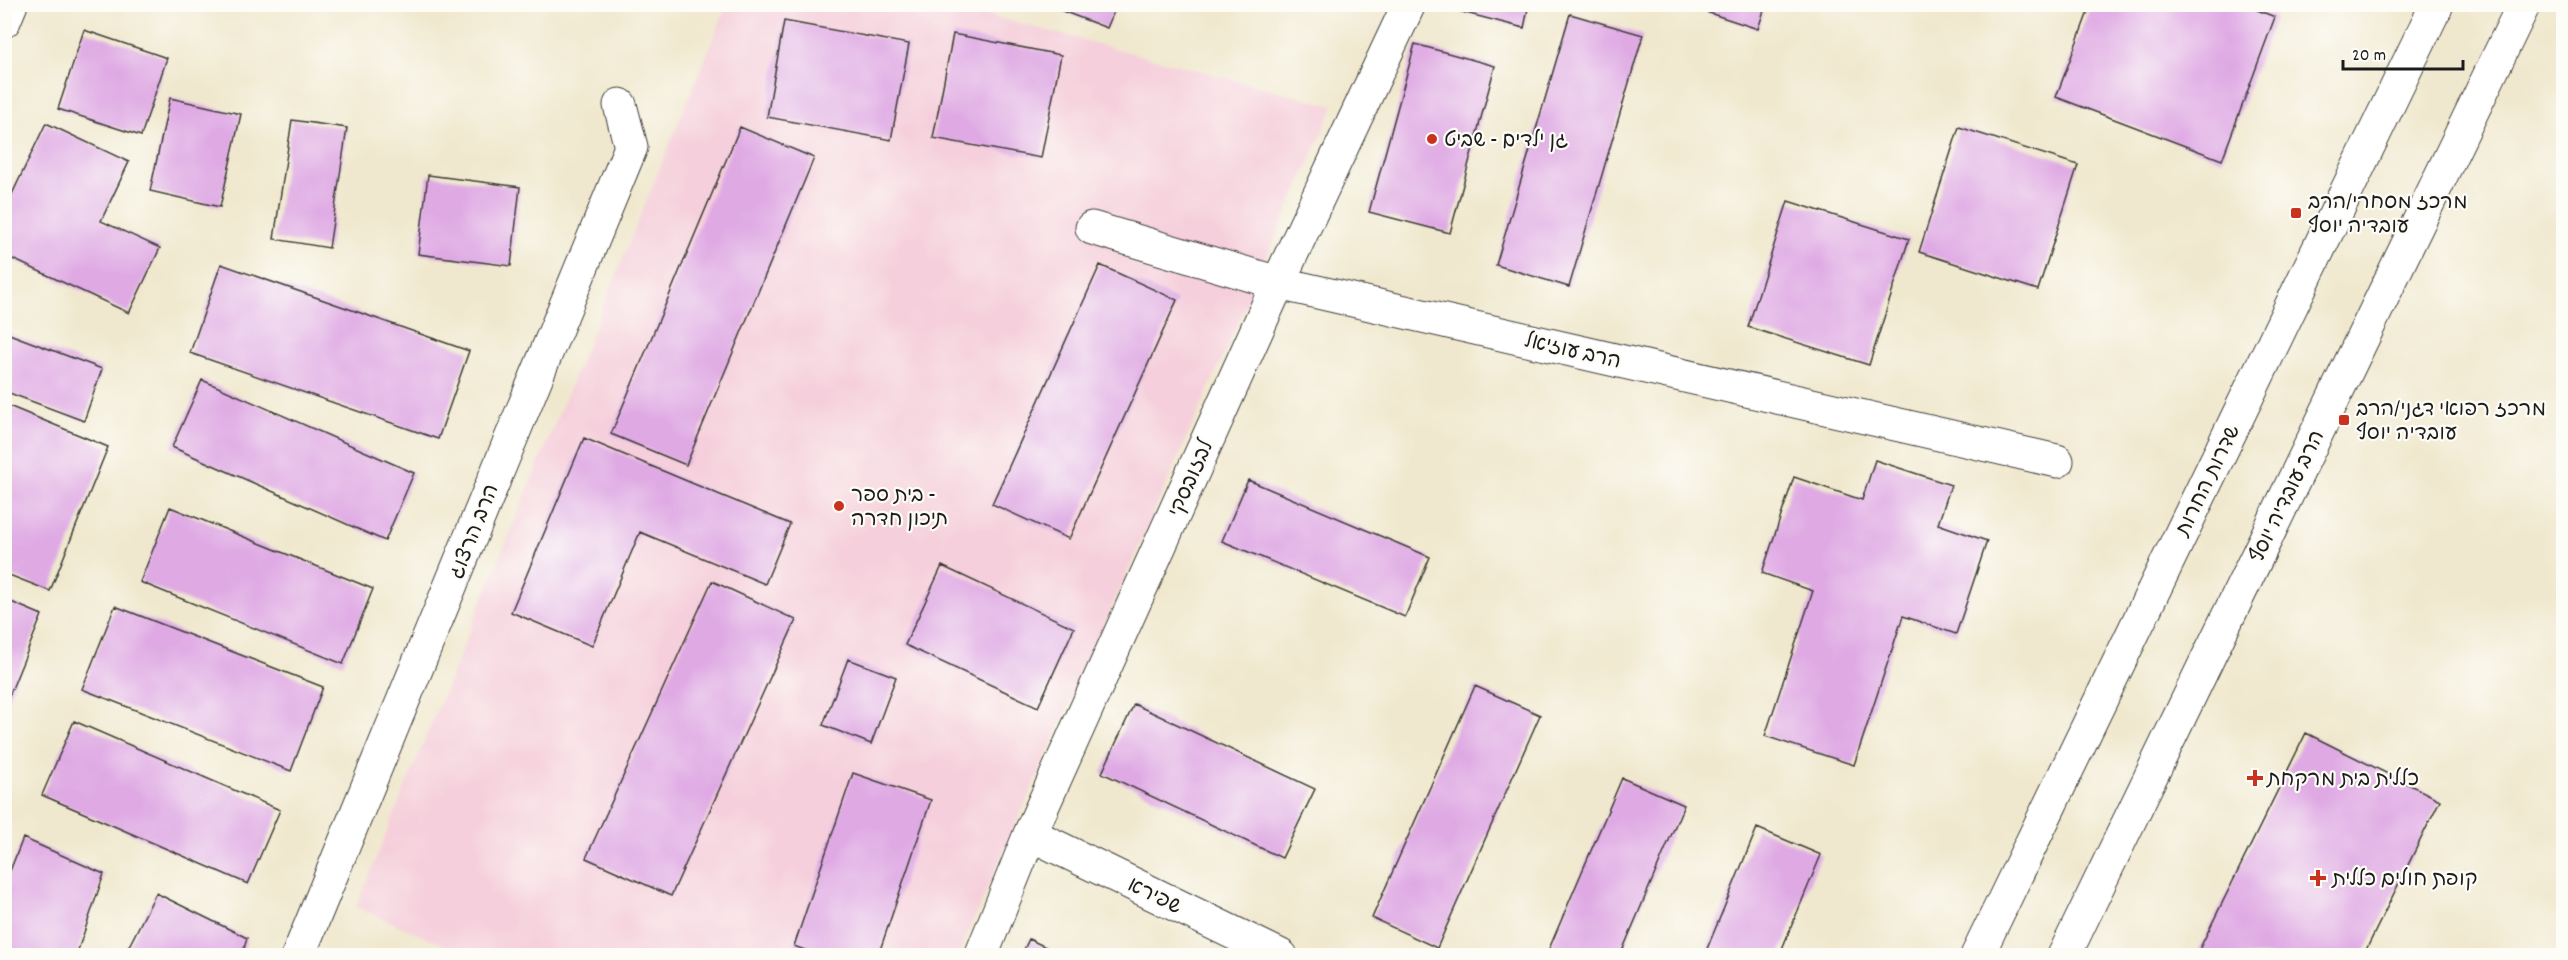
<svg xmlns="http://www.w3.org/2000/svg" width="2568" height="960" viewBox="0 0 2568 960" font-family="Dekko,'Playpen Sans Hebrew',sans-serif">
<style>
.built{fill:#f5cfdb}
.building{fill:#dfaae4}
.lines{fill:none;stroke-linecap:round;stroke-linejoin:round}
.minor-casing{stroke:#3c3b37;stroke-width:35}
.major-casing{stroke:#3c3b37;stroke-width:35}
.highway-casing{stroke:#3c3b37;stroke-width:35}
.minor{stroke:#fff;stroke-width:33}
.major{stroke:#fff;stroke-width:33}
.highway{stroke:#fff;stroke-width:33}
.poi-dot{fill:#c8321e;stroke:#fdfcf7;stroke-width:2}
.labels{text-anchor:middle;stroke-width:4.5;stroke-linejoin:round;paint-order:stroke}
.poi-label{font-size:21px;fill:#1c1c1c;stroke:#fdfcf7;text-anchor:start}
.street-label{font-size:21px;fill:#1c1c1c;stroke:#fdfcf7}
</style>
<rect width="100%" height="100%" fill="#fdfcf7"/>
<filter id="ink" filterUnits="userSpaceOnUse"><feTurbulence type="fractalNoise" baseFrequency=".0167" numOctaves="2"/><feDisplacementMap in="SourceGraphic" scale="12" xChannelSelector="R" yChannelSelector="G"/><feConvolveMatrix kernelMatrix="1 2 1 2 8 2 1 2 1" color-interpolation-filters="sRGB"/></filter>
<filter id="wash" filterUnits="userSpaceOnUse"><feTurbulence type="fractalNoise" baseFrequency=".008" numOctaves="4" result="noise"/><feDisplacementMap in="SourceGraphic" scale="24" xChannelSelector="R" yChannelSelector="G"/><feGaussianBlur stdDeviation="1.35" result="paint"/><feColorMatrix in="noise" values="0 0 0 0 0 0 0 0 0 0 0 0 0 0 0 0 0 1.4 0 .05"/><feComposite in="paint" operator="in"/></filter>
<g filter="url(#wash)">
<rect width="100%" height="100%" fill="#f0e8ce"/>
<path class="built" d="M727 5H949L1334 106 958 955H467L356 907Z"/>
<g id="blocks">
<path class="building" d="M200 4H223L220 12Z
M1044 4H1117L1107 28Z
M1460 4H1529L1524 28 1458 11Z
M1682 4H1766L1758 29Z
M2091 4H2242L2275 17 2222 160 2056 97Z
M1570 14 1643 35 1569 287 1496 265Z
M784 21 909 44 891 140 767 117Z
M84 30 167 58 141 136 58 109Z
M953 34 1061 55 1041 158 933 138Z
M1415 44 1495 66 1450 233 1369 212Z
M170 98 241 114 220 207 150 191Z
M292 120 347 128 329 248 274 239Z
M46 123 129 162 101 221 160 248 129 313 4 255V211Z
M740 127 814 158 686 465 611 434Z
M1959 127 2078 165 2038 290 1919 252Z
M428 175 520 187 511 266 418 254Z
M1788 201 1909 239 1869 365 1748 327Z
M221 264 469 351 438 439 190 353Z
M1100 265 1177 300 1069 539 992 504Z
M4 332 102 369 84 421 4 391Z
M202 380 414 473 385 541 172 447Z
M4 404 108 447 50 591 4 573Z
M584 438 790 524 765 584 640 532 592 646 511 612Z
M1875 460 1951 485 1938 524 1987 541 1956 634 1903 616 1854 765 1765 736 1813 591 1762 573 1794 477 1862 500Z
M1248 480 1430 557 1405 617 1222 541Z
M170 507 373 589 343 664 140 582Z
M942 566 1074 628 1038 707 905 645Z
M712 581 796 620 671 896 586 858Z
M4 599 42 615 5 706H4Z
M115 606 323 687 291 771 82 689Z
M848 659 896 677 871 744 823 725Z
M1475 686 1540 715 1437 948 1372 918Z
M1134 704 1315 789 1282 858 1102 773Z
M74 721 280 810 248 884 42 795Z
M2306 733 2440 800 2363 956H2196Z
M853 773 931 800 878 956H821L794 946Z
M1622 778 1684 805 1620 956H1546Z
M1757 828 1821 855 1779 956H1704Z
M23 838 104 874 76 956H4V886Z
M156 893 247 938 242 956H124Z
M1029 939 1064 956H1021Z"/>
</g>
</g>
<g filter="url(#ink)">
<use href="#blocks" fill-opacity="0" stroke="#3c3b37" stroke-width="1.5"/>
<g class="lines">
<defs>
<path id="minor" d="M4 21 11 4
M1092 228 1278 283 2057 461
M1030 834 1281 956
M298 956 631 147 620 105
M981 956 1030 834 1278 283 1409 4"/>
<path id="major" d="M1977 956 2437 4
M2064 956 2524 4"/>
<path id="highway" d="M2435 4V9"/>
</defs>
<use href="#minor" class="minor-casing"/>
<use href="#major" class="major-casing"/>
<use href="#highway" class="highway-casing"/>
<use href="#minor" class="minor"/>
<use href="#major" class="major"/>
<use href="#highway" class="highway"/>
</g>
</g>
<g class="poi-dot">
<circle cx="1432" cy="139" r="6"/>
<rect x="2290" y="207" width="12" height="12" rx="3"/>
<rect x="2338" y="414" width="12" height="12" rx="3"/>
<circle cx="839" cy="506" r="6"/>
<path d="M2252 769h6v6h6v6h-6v6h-6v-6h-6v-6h6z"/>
<path d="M2315 869h6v6h6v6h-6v6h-6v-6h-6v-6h6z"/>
</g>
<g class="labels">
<g class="poi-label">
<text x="1444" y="146">גן ילדים - שביט</text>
<text x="2308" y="208">מרכז מסחרי/הרב<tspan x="2308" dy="24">עובדיה יוסף</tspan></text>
<text x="2356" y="415">מרכז רפואי דגני/הרב<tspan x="2356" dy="24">עובדיה יוסף</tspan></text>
<text x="851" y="501">בית ספר -<tspan x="851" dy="24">תיכון חדרה</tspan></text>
<text x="2267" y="785">כללית בית מרקחת</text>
<text x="2332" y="885">קופת חולים כללית</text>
</g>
<g class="street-label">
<text transform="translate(1573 350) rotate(13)" y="7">הרב עוזיאל</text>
<text transform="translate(1190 478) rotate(-66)" y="7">לבזובסקי</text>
<text transform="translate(2207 480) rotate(-64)" y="7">שדרות החרות</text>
<text transform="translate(2286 496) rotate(-64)" y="7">הרב עובדיה יוסף</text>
<text transform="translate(473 531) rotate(-68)" y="7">הרב הרצוג</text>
<text transform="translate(1155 895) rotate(26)" y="7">שפירא</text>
</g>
</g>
<rect width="2568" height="960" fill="none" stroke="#fdfcf7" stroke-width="24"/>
<path d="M2343 60v9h120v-9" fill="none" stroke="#1c1c1c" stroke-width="3"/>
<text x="2352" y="60" font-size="18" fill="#1c1c1c" stroke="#fdfcf7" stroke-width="4.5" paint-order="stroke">20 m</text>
</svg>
